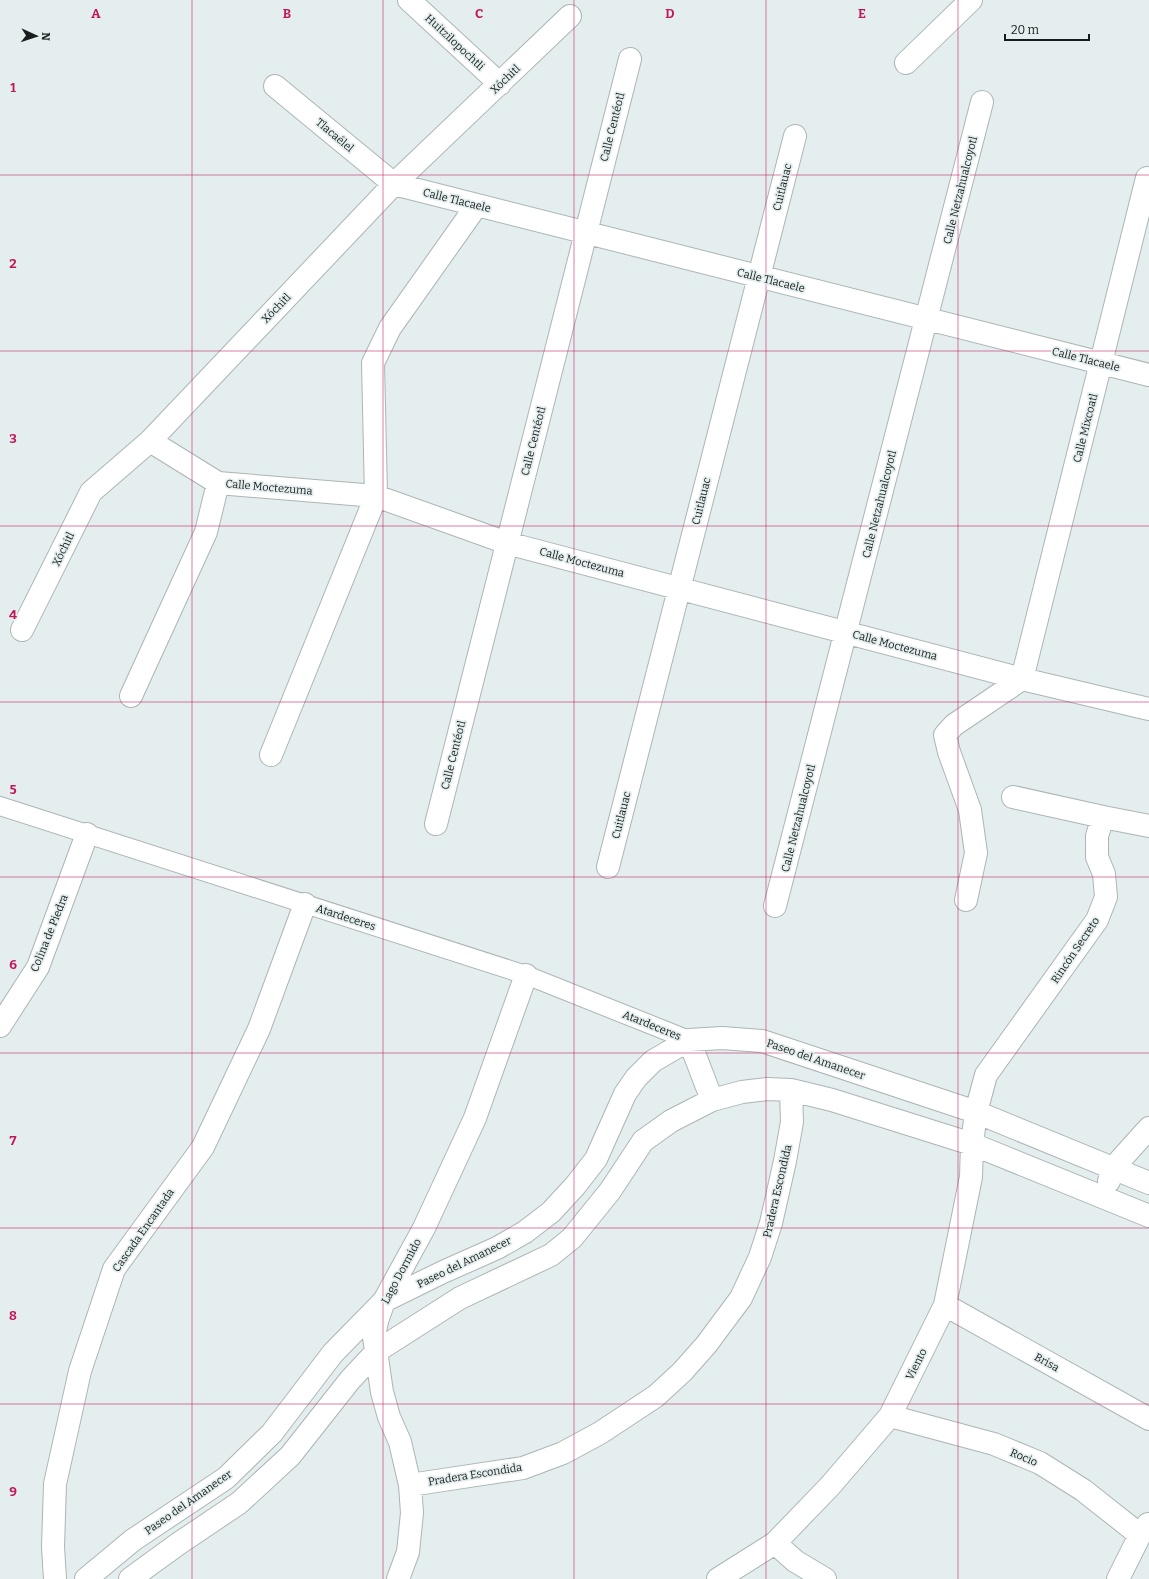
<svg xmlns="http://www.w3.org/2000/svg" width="1149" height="1579" viewBox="0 0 1149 1579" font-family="Bitter,serif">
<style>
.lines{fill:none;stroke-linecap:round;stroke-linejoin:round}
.pedestrian-casing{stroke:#acb5b5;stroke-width:20}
.minor-casing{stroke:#acb5b5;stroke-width:24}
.pedestrian{stroke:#fff;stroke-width:18}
.minor{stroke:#fff;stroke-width:22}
.grid{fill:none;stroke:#c2185b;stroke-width:1;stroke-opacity:0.55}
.labels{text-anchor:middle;stroke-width:3.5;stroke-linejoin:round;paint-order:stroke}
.street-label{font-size:11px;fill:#181c1c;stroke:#e4eeee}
.grid-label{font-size:13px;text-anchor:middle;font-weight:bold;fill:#c2185b;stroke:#e4eeee;stroke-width:3.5;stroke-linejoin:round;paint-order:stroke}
</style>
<rect width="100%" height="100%" fill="#e4eeee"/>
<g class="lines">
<defs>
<path id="pedestrian" d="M0 806 526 975 689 1040"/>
<path id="minor" d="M409 0 500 84
M906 63 971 0
M275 86 394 184 1149 375
M150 441 218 483 376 496 507 543 1022 679 1149 709
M22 630 91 492 150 441 394 184 570 16
M1022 679 1147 178
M131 696 206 532 218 483
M271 755 376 496 373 363 390 328 477 205
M1013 797 1103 817
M436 824 630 59
M608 867 795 136
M966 900 976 853 970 810 949 752 945 735 954 725 1022 679
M775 906 982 102
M0 1026 38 967 87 834
M689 1040 712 1100
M1109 1181 1113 1168 1149 1128
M945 1305 1149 1419
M890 1416 994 1444 1040 1463 1083 1490 1140 1535
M410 1485 523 1468 563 1453 600 1433 656 1396 682 1372 706 1345 741 1298 760 1257 771 1223 785 1161 792 1122 791 1090
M775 1543 795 1561 825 1579
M55 1579 53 1547 55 1484 80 1371 114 1269 203 1147 259 1029 305 904
M86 1579 133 1540 226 1478 272 1433 333 1353 384 1301 443 1272 497 1248 525 1232 551 1212 575 1186 596 1159 625 1094 636 1078 653 1061 689 1040 722 1038 762 1041 976 1112 1149 1183
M130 1579 178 1544 239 1503 290 1456 350 1380 377 1351 460 1298 551 1255 572 1238 610 1191 643 1141 671 1121 712 1100 742 1092 767 1089 791 1090 832 1100 972 1144 1149 1216
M398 1579 408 1552 412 1513 410 1485 400 1442 389 1417 382 1392 374 1337 377 1321 384 1301 424 1228 475 1118 526 975
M718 1579 775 1543 830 1486 890 1416 945 1305 971 1177 972 1144 976 1112 986 1075 1097 920 1106 897 1104 874 1097 857V836L1103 817 1149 826
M1118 1579 1140 1535 1148 1524"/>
</defs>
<use href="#pedestrian" class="pedestrian-casing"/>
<use href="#minor" class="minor-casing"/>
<use href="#pedestrian" class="pedestrian"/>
<use href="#minor" class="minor"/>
</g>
<path class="grid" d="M192 0V1579M383 0V1579M574 0V1579M766 0V1579M958 0V1579M0 175H1149M0 351H1149M0 526H1149M0 702H1149M0 877H1149M0 1053H1149M0 1228H1149M0 1404H1149"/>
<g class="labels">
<g class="street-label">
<text transform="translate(455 42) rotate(43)" y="4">Huitzilopochtli</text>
<text transform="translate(505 79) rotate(-44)" y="4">Xóchitl</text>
<text transform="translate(612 127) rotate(-76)" y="4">Calle Centéotl</text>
<text transform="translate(335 135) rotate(40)" y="4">Tlacaélel</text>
<text transform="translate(782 187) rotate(-76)" y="4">Cuitlauac</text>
<text transform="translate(960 190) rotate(-76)" y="4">Calle Netzahualcoyotl</text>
<text transform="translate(457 200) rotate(14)" y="4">Calle Tlacaele</text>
<text transform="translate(771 280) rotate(14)" y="4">Calle Tlacaele</text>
<text transform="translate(276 308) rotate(-46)" y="4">Xóchitl</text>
<text transform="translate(1086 359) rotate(14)" y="4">Calle Tlacaele</text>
<text transform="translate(1085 428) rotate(-76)" y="4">Calle Mixcoatl</text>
<text transform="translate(533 441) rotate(-76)" y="4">Calle Centéotl</text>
<text transform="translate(269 487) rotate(5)" y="4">Calle Moctezuma</text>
<text transform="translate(701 501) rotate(-76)" y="4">Cuitlauac</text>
<text transform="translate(879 504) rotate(-76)" y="4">Calle Netzahualcoyotl</text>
<text transform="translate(63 549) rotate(-64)" y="4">Xóchitl</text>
<text transform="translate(582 562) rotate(15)" y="4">Calle Moctezuma</text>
<text transform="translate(895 645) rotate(15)" y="4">Calle Moctezuma</text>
<text transform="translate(453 755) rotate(-76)" y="4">Calle Centéotl</text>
<text transform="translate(621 815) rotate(-76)" y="4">Cuitlauac</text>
<text transform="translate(798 818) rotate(-76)" y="4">Calle Netzahualcoyotl</text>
<text transform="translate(346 917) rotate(18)" y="4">Atardeceres</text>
<text transform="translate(49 933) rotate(-68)" y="4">Colina de Piedra</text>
<text transform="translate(1075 950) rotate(-56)" y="4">Rincón Secreto</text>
<text transform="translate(652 1025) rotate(22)" y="4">Atardeceres</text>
<text transform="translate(816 1059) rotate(19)" y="4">Paseo del Amanecer</text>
<text transform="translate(777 1191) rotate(-77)" y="4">Pradera Escondida</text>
<text transform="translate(143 1230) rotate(-55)" y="4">Cascada Encantada</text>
<text transform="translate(464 1262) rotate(-26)" y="4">Paseo del Amanecer</text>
<text transform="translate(401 1271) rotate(-62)" y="4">Lago Dormido</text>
<text transform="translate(1047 1362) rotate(29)" y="4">Brisa</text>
<text transform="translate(916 1364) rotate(-63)" y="4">Viento</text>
<text transform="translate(1024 1457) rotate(23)" y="4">Rocio</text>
<text transform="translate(475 1474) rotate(-9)" y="4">Pradera Escondida</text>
<text transform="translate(188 1502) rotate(-35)" y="4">Paseo del Amanecer</text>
</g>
</g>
<g class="grid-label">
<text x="96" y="18">A</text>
<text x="287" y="18">B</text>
<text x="479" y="18">C</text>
<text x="670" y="18">D</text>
<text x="862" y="18">E</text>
<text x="13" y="92">1</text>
<text x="13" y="268">2</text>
<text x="13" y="443">3</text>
<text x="13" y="619">4</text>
<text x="13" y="794">5</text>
<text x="13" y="969">6</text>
<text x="13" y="1145">7</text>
<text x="13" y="1320">8</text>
<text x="13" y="1496">9</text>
</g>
<g transform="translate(36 36) rotate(93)" stroke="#e4eeee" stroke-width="3" paint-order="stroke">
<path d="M0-3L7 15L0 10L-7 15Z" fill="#181c1c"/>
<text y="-6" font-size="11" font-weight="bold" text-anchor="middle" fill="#181c1c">N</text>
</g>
<path d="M1005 34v6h84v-6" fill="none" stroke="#181c1c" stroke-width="2"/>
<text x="1011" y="34" font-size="12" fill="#181c1c" stroke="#e4eeee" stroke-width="3" paint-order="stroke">20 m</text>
</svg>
